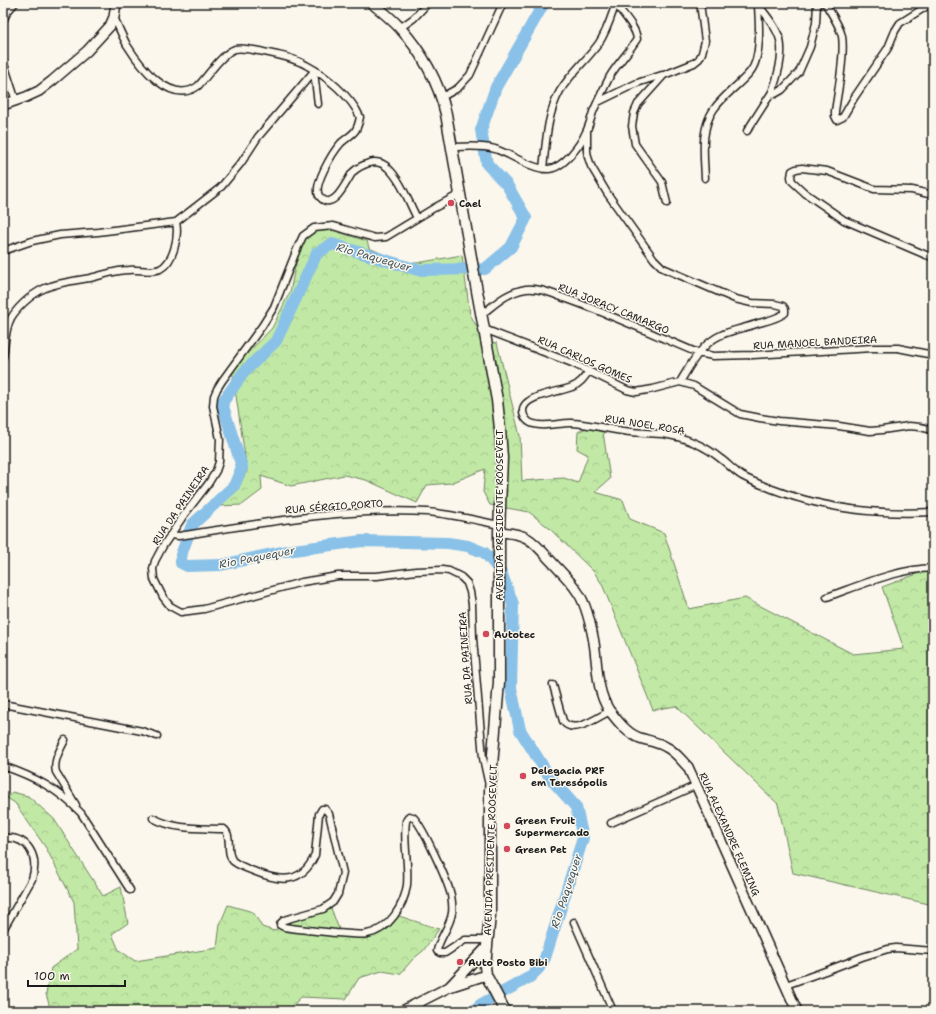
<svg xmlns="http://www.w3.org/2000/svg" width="936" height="1014" viewBox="0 0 936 1014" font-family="'Shantell Sans',sans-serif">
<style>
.forest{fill:url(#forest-crowns);stroke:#6e8260}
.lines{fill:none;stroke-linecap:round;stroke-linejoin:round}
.river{stroke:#8ac1e8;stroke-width:12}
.street-casing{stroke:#1c1c1c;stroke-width:9}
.secondary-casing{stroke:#1c1c1c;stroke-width:12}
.primary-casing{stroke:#1c1c1c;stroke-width:13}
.street{stroke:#fbf7ec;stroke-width:6}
.secondary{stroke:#fbf7ec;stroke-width:9}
.primary{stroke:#fbf7ec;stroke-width:10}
.poi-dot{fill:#d1495b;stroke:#fbf7ec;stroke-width:1.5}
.labels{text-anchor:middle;stroke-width:3;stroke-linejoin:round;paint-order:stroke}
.poi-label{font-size:10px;font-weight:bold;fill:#1c1c1c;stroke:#fbf7ec;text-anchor:start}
.street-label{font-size:10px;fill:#1c1c1c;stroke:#fbf7ec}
.water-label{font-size:11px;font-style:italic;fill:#425663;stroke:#fbf7ec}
</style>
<defs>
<pattern id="forest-crowns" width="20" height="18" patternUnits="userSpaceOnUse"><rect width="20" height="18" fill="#c1e9a5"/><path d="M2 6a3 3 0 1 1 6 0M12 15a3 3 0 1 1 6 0" fill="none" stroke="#a5c78d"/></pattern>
</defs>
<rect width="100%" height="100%" fill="#fbf7ec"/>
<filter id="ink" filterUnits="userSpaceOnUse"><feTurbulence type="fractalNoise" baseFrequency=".025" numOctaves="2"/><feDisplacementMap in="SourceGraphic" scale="8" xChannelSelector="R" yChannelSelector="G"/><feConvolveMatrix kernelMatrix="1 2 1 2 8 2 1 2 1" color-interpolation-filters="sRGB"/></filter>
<g filter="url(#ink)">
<path class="forest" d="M319 226 367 241 369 248 404 263H417L462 255 470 314 484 341 497 343 520 436 522 481 564 478 578 483 588 455 577 449 578 432 586 428 603 432 610 479 595 492 623 500 630 519 664 533 689 609 745 598 853 654 904 649 882 587 933 568V905L793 873 778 804 676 706 653 710 602 584 594 572 549 528 529 512 490 505 483 492 485 469 451 483 427 485 417 503 366 480 344 475 291 486 261 476 262 490 242 505 219 506 237 491 247 470 232 369 272 328 290 292 302 232Z
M12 792 28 796 54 819 103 896 121 887 128 923 112 934 119 950 135 961 217 948 220 924 228 905 253 912 262 927 274 931 287 920 331 908 340 932 381 931 388 929 399 916 439 929 423 951 413 959 400 974 382 971 359 978 346 999 301 997 288 1011H51L46 994 51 968 77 949 74 902 46 848 15 803 7 798Z"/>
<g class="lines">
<path class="river" d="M474 1011 480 1005 530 977 539 968 545 958 583 838 576 807 551 779 520 730 511 688 513 604 501 572 485 553 468 546 448 543 362 541 286 551 221 565 187 566 181 563V555L192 525 234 486 242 467 222 403 244 372 276 341 317 253 332 244 418 270 485 269 511 247 526 218 507 185 487 164 481 130 496 87 544 3"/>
<defs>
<path id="street" d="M757 3C765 14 777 27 780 40 784 55 777 79 772 92L775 94 782 90 799 72 810 47 816 23 817 3
M825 3C831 13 839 24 842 36 845 56 838 91 835 111V116L837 120 843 117 854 98 888 48 895 31 900 23 932 3
M114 17C118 26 122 36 127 45 140 66 171 106 198 86 208 76 221 54 235 49 242 47 252 50 259 51 274 54 292 57 306 65 325 75 352 97 360 117 359 122 358 127 355 131 351 136 345 139 341 143 333 152 311 187 320 197 334 213 347 179 353 172 358 167 363 165 369 163 376 161 383 163 388 168 401 180 409 203 417 218
M3 21 8 11 15 3
M400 28 414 18 428 3
M3 61 16 101
M314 72 318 104
M442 97 458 88 470 75 503 3
M598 102 637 83 662 75
M587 131V151L588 157 591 166 607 193 654 259 663 268 735 299 752 303 775 304 783 306 785 309V313C777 319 766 321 756 324 745 328 732 330 721 335 701 344 691 364 680 382
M747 131 772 92
M452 147C466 147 481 145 495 149 511 154 531 169 548 169 563 169 581 144 586 132 589 126 591 119 593 112 598 100 604 88 610 76 618 63 629 52 637 39 636 27 622 13 615 3
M543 169C546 143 547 114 560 91 571 73 587 60 599 43 607 31 611 17 616 3
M705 178C704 155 700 129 714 109 722 97 740 84 750 72 762 58 759 23 758 6
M460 194 434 208 386 237 375 238 333 226 314 228 303 236 297 249 274 307 262 326 222 381 217 389 214 396 213 406 220 439 219 462 216 471 208 484 184 515 163 546 155 561 153 569 154 579 163 597 170 606 181 612 204 609 302 582 338 576H377L416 571 442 570 449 571 461 577 467 583 470 592 472 604 473 638 483 758 488 781
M933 195 912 190 874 189 827 171 802 168 796 169 792 171 791 177 792 181 805 193 844 220 926 255 933 257
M667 203 662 182 635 144 632 126 634 113 638 104 664 75 694 63 699 59 702 53 705 41 700 3
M176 222 221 187 241 163 258 137 315 70
M3 251 32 241 60 235 98 232 176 222
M481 315C495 304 507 292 526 289 539 287 555 295 567 299 612 315 655 335 698 353L713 356 753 355 873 348H898L933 355
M484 329 572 363 627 390 636 392 653 389 680 382 694 386 740 414 760 418 779 421 839 426 870 431 882 430 909 426 920 427 933 430
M3 357C5 345 5 329 11 318 19 305 36 290 51 286 63 282 77 280 90 278 103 275 116 270 129 270 139 269 150 273 160 269 174 262 179 236 176 222
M589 371C584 378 580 384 572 387 561 392 522 395 523 411 523 417 528 423 534 424 545 428 561 422 573 423 590 424 607 429 623 431 636 433 650 433 663 434 684 437 704 445 721 459 728 464 734 471 742 476 751 481 762 485 772 489 824 509 878 515 933 512
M170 535 179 536C261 523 343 508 427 512 451 514 475 520 499 525
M827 597C861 585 897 569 933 568
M553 685 563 721C573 736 598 717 610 711
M3 704 142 731 157 736
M65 740C60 750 53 761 56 772L76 805
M3 766C35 777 58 789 81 813L130 890
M153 818C175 830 199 828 224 829 233 836 225 852 233 861 239 866 248 869 256 872 281 882 302 884 315 855L319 814 322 809H325L329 814 343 873 338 894 333 902 323 909 284 920 281 923 280 925 284 927C302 930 319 931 336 933 346 933 357 936 367 934 389 930 404 906 407 885 409 864 403 842 406 821L409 816 413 817C423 826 447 880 451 895 452 901 453 907 452 913 450 927 439 938 437 951L440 953H445L465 940H488
M611 823 697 785
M3 838C29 836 39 857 32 879L3 930
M574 922 613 1011
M786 985 828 970 862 957 888 949 896 948 933 951"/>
<path id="secondary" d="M3 105 26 97 39 91 52 81 87 51 110 26 114 17 116 3
M499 532C529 534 532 540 551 561 560 571 570 580 577 591 586 603 590 622 593 637 598 660 595 689 609 710 617 720 627 734 640 738 649 741 658 742 666 747 675 751 681 760 688 767L797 1011
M450 986 487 947
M402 1011 449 987 486 975"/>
<path id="primary" d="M372 3C382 11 392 19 400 28 422 52 439 83 446 114L475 280 497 400 500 429 502 458 499 532V682L490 790V915L485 966 486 975 505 1011"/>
</defs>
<use href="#street" class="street-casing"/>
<use href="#secondary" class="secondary-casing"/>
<use href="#primary" class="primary-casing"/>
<use href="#street" class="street"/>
<use href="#secondary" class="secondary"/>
<use href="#primary" class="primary"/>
</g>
</g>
<g class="poi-dot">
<circle cx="451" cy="203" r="4"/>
<circle cx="486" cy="634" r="4"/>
<circle cx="523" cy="776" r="4"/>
<circle cx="507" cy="826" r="4"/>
<circle cx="507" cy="849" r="4"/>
<circle cx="460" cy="962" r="4"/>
</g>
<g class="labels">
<g class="poi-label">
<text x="459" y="207">Cael</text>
<text x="494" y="638">Autotec</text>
<text x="531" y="774">Delegacia PRF<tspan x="531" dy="12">em Teresópolis</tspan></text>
<text x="515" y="824">Green Fruit<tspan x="515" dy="12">Supermercado</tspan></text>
<text x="515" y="853">Green Pet</text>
<text x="468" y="966">Auto Posto Bibi</text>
</g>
<g class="street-label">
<text transform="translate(614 308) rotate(22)" y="4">RUA JORACY CAMARGO</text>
<text transform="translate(815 342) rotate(-3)" y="4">RUA MANOEL BANDEIRA</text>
<text transform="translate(585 359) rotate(24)" y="4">RUA CARLOS GOMES</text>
<text transform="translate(645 424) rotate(9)" y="4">RUA NOEL ROSA</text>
<text transform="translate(180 505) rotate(-56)" y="4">RUA DA PAINEIRA</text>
<text transform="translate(334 506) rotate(-4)" y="4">RUA SÉRGIO PORTO</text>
<text transform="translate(499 515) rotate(-90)" y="4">AVENIDA PRESIDENTE ROOSEVELT</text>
<text transform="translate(465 658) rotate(-94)" y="4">RUA DA PAINEIRA</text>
<text transform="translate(730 834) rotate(66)" y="4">RUA ALEXANDRE FLEMING</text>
<text transform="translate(490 850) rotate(-88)" y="4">AVENIDA PRESIDENTE ROOSEVELT</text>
</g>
<g class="water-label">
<text transform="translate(374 257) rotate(16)" y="4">Rio Paquequer</text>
<text transform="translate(257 557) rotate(-11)" y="4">Rio Paquequer</text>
<text transform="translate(566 891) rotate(-72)" y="4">Rio Paquequer</text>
</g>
</g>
<rect width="936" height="1014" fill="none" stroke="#fbf7ec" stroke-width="16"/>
<rect x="8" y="8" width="920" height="998" fill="none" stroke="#1c1c1c" stroke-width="1.5" filter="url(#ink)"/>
<path d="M28 980v6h97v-6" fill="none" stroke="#1c1c1c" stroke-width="2"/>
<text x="34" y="980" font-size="12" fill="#1c1c1c" stroke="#fbf7ec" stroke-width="3" paint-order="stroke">100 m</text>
</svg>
